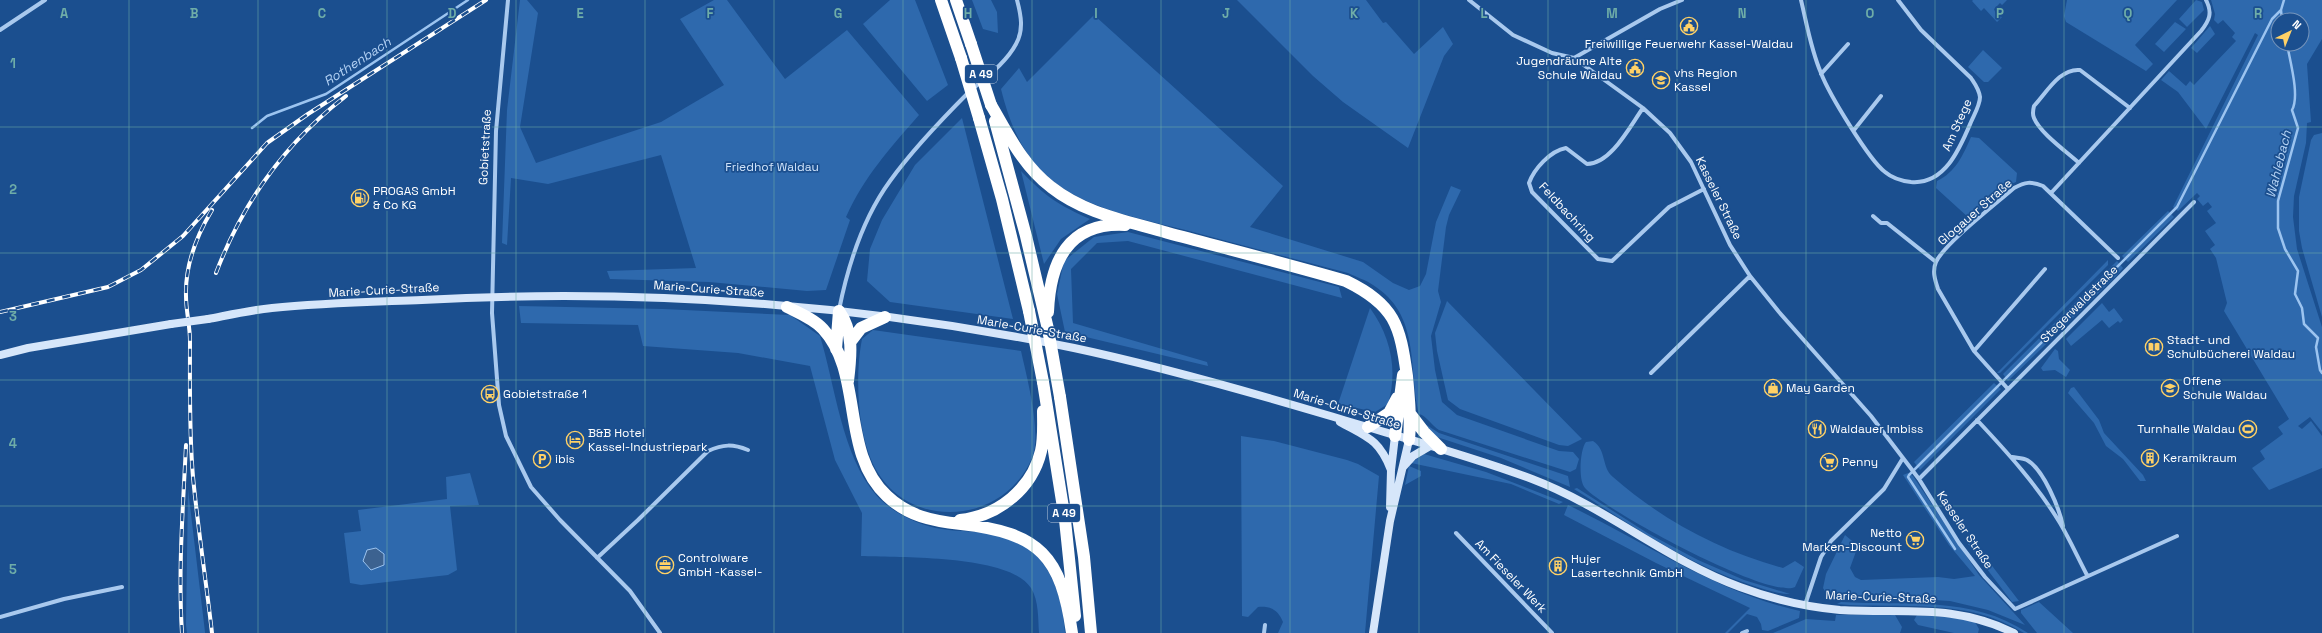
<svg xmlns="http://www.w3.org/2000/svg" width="2322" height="633" viewBox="0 0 2322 633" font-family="'Space Grotesk',sans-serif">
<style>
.green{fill:#2e69ad;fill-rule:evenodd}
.water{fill:#3c6290;stroke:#9cc4f0}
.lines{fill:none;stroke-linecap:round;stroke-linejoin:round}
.stream{stroke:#9cc4f0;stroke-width:2.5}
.street{stroke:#a9c9ee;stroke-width:4}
.secondary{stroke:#d6e6fa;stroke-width:8}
.highway{stroke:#fff;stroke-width:12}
.rail-casing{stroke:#fff;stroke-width:4}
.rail{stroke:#1b4f8f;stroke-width:2.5;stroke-dasharray:8;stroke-linecap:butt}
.secondary-bridge{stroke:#d6e6fa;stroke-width:8}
.highway-bridge{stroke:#fff;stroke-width:12}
.grid{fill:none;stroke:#6fada8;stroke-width:1;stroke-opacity:0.55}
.labels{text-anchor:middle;stroke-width:3.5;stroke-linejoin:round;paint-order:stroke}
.shield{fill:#1b4f8f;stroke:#bbcadd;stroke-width:1}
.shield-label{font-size:11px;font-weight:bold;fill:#fff}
.poi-label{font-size:12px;fill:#fff;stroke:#1b4f8f;text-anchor:start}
.street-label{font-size:12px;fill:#fff;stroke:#1b4f8f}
.park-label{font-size:12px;fill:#cfe3fa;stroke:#1b4f8f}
.water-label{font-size:13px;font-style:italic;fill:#b5d3f5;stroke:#1b4f8f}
.grid-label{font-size:13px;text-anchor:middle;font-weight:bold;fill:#6fada8;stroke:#1b4f8f;stroke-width:3.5;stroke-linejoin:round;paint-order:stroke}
</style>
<rect width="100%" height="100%" fill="#1b4f8f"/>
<path class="green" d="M520 0H527L538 13 520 127 536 163 661 122 724 85 680 19 714 0H727L785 79 847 30 919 115C890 148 864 177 846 217L850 220 826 290 807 291 709 282 610 279 607 271 696 268 661 155 548 184 511 178 507 245 502 243 507 110Z
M890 0H915L948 85 927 101 863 24Z
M972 0H991L997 12 998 33 983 29Z
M1237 0H1366L1383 23 1386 22 1414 54 1443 27 1453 44 1444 56 1408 148 1343 102 1313 76Z
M1973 0H2007L2002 5 2000 3 1994 9 1996 14 2002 17 1997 22 1984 8 1981 11 1972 1Z
M2067 0H2177L2135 45 2153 64 2146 71 2066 22 2064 16Z
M2196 0 2202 2 2204 10 2187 27 2179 19Z
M2211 0H2322V39L2307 64 2311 122 2307 123 2306 143 2294 196 2293 217 2297 249 2322 327V432L2310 417 2298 426 2302 429 2311 421 2322 436V468L2269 490 2252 468 2265 459 2260 451 2283 434 2278 427 2289 419 2224 311 2227 303 2216 258 2210 249 2215 245 2205 231 2216 223 2207 211 2212 207 2208 202 2203 206 2197 199 2200 196 2197 193 2178 211 2173 207 2258 35 2255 33 2206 129 2178 92 2161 80 2169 71 2186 86 2190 81 2194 85 2236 41 2232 37 2235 33 2223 20 2218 24 2214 20 2215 14ZM2278 20H2302V44H2278Z
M1094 15 1283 186 1250 227 1363 262 1393 283 1409 290 1420 286 1426 274 1436 222 1451 186 1461 190 1449 215 1446 227 1438 291 1441 302 1431 336 1435 370 1442 402 1457 415 1559 451 1573 452 1579 459 1576 469 1570 472 1439 430C1432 426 1427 416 1419 414 1408 368 1421 315 1373 285 1366 280 1356 277 1348 273 1296 259 1244 246 1193 232 1144 219 1085 210 1047 176 1021 153 1009 121 1001 89L1019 68 1027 82Z
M2175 22 2186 29 2164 52 2155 44Z
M2210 26 2215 34 2197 53 2191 48Z
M1983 50 2002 68 1988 82H1984L1968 67Z
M962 118 1013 319 890 302 867 281 870 249 882 220 915 165Z
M2322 133V317L2302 248 2299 231V197L2311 140 2314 135Z
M1971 137 1979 138 2017 173 2016 182 2009 185 1969 218 1936 188 1937 181C1956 172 1963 155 1971 137Z
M1021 171C1045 196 1058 205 1090 219L1061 239 1044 264Z
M2168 211 2174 217 2128 262 2122 256Z
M1128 232 1339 287 1342 298 1128 241 1097 243 1071 269 1073 323 1207 362 1208 366 1065 332 1057 294 1064 261 1094 237Z
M2108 260V265L2000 373H1997Z
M2117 261 2123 268 2117 275 2008 381 2003 374Z
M1447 301 1582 439 1568 446 1559 445 1460 409 1448 400 1437 351 1435 333Z
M2102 303 2109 312 2114 308 2123 320 2120 323 2118 321 2109 328 2102 320 2071 346 2066 339Z
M519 306 663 309 790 315 820 336C835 385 842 456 876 495 891 512 919 526 942 529 960 532 979 531 997 534 1045 545 1062 588 1065 633H1039C1038 619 1039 601 1031 588 1009 554 900 558 861 556L862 513 835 460 810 366 738 353 643 346 638 325 521 323Z
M1370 308C1391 337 1398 370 1388 404L1375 412 1338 404Z
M873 330 1021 351C1027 378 1042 433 1032 458 1003 526 906 532 873 464 857 430 855 375 862 339Z
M2055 349 2058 351 2059 359 2070 370 2066 377 2055 370 2043 371 2041 368Z
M1994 383 2001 389 1920 470 1914 462Z
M2074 387 2099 420 2104 433 2143 475 2146 481H2140L2123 459 2106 446 2094 423 2068 393 2071 388Z
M1425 424 1439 433 1568 476 1570 487 1501 458 1437 437 1432 434Z
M1241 436 1274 441 1347 460 1358 464 1379 476 1365 633H1278L1283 622C1278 610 1271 606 1258 607L1248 617 1242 616Z
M1593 441C1607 450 1601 467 1613 477 1662 520 1720 551 1783 568L1795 561 1804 567 1795 587C1770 600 1606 511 1585 488 1578 481 1580 449 1586 442Z
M1424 454 1486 472 1563 502 1559 504 1511 484 1411 463Z
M1409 466 1421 471V476L1405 485Z
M470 473 479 505 450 506 457 570 448 575 361 585 350 583 344 533 361 531 358 510 447 499 446 477Z
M1908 473 1913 476 1979 575 2025 625 1988 610 1950 601 1917 599H1848L1826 593 1823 588 1826 574 1845 535 1858 546 1850 568 1855 577 1861 580 1938 577 1954 579 1975 576 1949 545 1903 475Z
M1577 488 1649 534 1698 560 1744 580 1790 594C1777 594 1763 589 1751 585 1687 564 1631 525 1574 489Z
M188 489 205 632V633H187L186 625Z
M1568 505C1645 542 1715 592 1800 611L1799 618 1768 631 1762 630 1761 624 1757 617 1747 614 1728 633H1725L1750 608 1656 563 1564 515Z
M1973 541 2019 601 2012 602 1968 544Z
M1841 602C1906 606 1971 595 2028 633H2024C1964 596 1903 610 1837 604Z
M2039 602 2073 633H2037L2021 613V610Z
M1836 615H1895L1902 627 1900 633H1773L1806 619 1835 621Z
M1917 615 1949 617 1975 622 1979 629 1978 633H1954L1918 625 1914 620Z"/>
<path class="water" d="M376 548 384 554V565L371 570 363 561 367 550Z"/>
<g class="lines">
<path class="stream" d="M2282 20 2281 10 2284 0
M2287 44C2290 61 2300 96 2292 110L2298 128 2278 201V228L2285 249 2298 271 2295 294 2302 308 2304 324 2318 338 2316 347 2320 370 2322 373
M252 128 267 116 326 94 468 0
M1955 549 1908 477 1909 475 2177 207 2272 19 2281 10"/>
<path class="street" d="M508 0 496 131 492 313 499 405 506 436 531 487 560 520 630 591 660 633
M1469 0 1513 35 1552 53 1574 58 1643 108 1670 133 1691 162 1730 245 1750 276 1779 312 1871 416 1919 479 1959 543 1985 577 2015 609 2177 536
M1801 0C1807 25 1811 50 1821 73 1829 94 1869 160 1885 172 1892 178 1902 181 1911 182 1945 185 1960 148 1971 122 1974 115 1980 105 1980 97 1979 89 1975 84 1971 78L1921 30 1898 0
M0 30 45 0
M1574 58 1660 9 1682 0
M1821 74 1848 44
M1643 108C1630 126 1611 164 1587 164L1566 148C1550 151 1534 169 1529 183L1532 192 1598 259 1612 261 1669 207 1704 189
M1854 130 1881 96
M2079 163C2067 152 2040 133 2034 118 2032 114 2033 110 2034 106 2047 92 2060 68 2080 70L2130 108
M2051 193 2201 31C2209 21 2213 13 2206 0
M1873 216 1881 223H1887L1936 262
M839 310C848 265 863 218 890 181 913 149 941 120 969 92 985 78 1006 63 1016 44 1024 30 1021 15 1017 0
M1974 351 2045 269
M1651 373 1750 276
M2008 389 1974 351 1938 289C1935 280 1932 271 1936 262 1944 244 1997 203 2014 188 2025 182 2031 181 2043 186L2118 258
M1977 420C2007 452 2037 485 2060 523 2070 540 2078 558 2087 575
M2012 457C2017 458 2023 458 2027 460 2044 470 2059 508 2063 526
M1919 479 2194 202
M1456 533 1552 633
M597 558 638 520 708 451C723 444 733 444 748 450
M1805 605 1821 557 1831 541 1884 489 1903 458
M0 617 64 599 122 587
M1264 633 1265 625
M1742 633 1747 631"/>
<path class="secondary" d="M208 319C229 315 251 310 272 308 322 303 372 302 422 300 640 288 860 304 1074 348 1159 366 1243 390 1327 415 1396 436 1465 454 1532 479 1606 507 1666 560 1740 587 1772 599 1806 607 1840 610 1904 614 1953 603 2014 633
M0 355 28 348 171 324
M1340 422C1367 437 1379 439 1391 470
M1403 467 1413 456 1430 446
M1390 507 1391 470 1395 436
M1373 633 1390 521 1409 440"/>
<path class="highway" d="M941 0 961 58
M956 0 971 44
M991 105C1008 134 1023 166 1051 187 1085 214 1128 221 1168 233 1228 249 1287 264 1346 281 1395 305 1400 325 1407 376 1409 399 1411 417 1409 440
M979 118 1002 199 1029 311
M995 121 1026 236 1048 329
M787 307C799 313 814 319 823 329 864 373 840 453 887 496 908 516 932 521 961 524 1040 533 1061 556 1072 633
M839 311C854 332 851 356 848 381
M1048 312C1050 262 1068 222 1125 225
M851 341 861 328 885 317
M836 349 839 311
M1043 382 1065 520 1075 616
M1060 397 1084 557 1091 633
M1411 415 1424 432 1441 449
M1368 427 1389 413 1397 398
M1395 436 1403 375
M960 520C998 516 1032 489 1041 451 1044 438 1043 424 1043 411"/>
<defs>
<path id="rail" d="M212 210C197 235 185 266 186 296 186 311 190 326 190 341 190 386 189 431 193 477 198 529 206 581 212 633
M216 273C243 202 286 142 346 96
M0 312 108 287 141 270 183 236 267 143 308 114 486 0
M182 633C178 570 183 508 186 445"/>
</defs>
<use href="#rail" class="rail-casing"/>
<use href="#rail" class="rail"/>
<path class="secondary-bridge" d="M171 324 208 319"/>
<path class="highway-bridge" d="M971 44 991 105
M961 58 979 118
M1029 311 1043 382
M1048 329 1060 397"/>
</g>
<path class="grid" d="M129 0V633M258 0V633M387 0V633M516 0V633M645 0V633M774 0V633M903 0V633M1032 0V633M1161 0V633M1290 0V633M1419 0V633M1548 0V633M1677 0V633M1806 0V633M1935 0V633M2064 0V633M2193 0V633M0 127H2322M0 253H2322M0 380H2322M0 506H2322"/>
<defs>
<symbol id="civic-ring" viewBox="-11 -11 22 22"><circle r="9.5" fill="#1b4f8f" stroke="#ffd166" stroke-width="1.5"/><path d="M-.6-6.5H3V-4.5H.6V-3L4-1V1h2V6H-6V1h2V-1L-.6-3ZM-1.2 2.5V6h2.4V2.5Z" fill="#ffd166"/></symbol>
<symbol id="university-ring" viewBox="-11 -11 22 22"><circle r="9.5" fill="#1b4f8f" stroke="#ffd166" stroke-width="1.5"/><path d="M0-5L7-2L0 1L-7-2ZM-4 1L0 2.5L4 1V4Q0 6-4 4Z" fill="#ffd166"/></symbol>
<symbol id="fuel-ring" viewBox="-11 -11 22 22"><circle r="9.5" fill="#1b4f8f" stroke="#ffd166" stroke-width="1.5"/><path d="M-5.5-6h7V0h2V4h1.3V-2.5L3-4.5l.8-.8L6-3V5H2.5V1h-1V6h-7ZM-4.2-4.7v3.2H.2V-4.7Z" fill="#ffd166"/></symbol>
<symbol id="library-ring" viewBox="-11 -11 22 22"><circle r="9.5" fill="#1b4f8f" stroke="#ffd166" stroke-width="1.5"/><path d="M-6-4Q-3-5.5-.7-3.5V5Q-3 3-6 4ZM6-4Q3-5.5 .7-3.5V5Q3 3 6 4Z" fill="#ffd166"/></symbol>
<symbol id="shop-ring" viewBox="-11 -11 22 22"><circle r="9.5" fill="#1b4f8f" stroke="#ffd166" stroke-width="1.5"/><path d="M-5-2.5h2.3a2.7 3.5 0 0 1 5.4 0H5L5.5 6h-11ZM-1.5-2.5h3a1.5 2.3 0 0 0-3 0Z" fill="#ffd166"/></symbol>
<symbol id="school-ring" viewBox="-11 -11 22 22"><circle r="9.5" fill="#1b4f8f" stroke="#ffd166" stroke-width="1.5"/><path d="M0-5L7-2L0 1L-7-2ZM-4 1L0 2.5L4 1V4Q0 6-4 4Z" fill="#ffd166"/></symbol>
<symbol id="bus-ring" viewBox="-11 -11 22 22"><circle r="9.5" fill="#1b4f8f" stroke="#ffd166" stroke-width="1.5"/><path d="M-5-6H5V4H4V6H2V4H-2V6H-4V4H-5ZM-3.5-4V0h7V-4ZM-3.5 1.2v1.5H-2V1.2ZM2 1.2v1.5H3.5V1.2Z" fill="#ffd166"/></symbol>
<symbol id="restaurant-ring" viewBox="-11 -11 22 22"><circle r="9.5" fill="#1b4f8f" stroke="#ffd166" stroke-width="1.5"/><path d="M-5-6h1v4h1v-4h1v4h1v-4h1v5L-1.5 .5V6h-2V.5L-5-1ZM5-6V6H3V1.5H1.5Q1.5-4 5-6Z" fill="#ffd166"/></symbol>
<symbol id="stadium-ring" viewBox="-11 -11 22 22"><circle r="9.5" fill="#1b4f8f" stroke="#ffd166" stroke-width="1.5"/><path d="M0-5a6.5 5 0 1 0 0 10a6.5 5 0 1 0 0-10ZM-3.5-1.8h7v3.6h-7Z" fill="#ffd166"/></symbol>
<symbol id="hotel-ring" viewBox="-11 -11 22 22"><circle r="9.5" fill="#1b4f8f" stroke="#ffd166" stroke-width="1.5"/><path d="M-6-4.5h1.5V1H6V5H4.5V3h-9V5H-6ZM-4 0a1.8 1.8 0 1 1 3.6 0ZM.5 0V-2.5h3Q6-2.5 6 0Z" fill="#ffd166"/></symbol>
<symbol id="building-ring" viewBox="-11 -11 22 22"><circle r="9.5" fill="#1b4f8f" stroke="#ffd166" stroke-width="1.5"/><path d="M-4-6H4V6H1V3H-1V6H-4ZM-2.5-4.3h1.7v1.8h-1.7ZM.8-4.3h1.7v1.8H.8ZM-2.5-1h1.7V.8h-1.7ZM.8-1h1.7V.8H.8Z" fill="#ffd166"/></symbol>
<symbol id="parking-ring" viewBox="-11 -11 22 22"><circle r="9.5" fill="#1b4f8f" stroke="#ffd166" stroke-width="1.5"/><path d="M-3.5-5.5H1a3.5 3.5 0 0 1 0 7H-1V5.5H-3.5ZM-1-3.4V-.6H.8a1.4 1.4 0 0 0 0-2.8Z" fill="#ffd166"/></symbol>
<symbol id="supermarket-ring" viewBox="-11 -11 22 22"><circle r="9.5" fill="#1b4f8f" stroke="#ffd166" stroke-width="1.5"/><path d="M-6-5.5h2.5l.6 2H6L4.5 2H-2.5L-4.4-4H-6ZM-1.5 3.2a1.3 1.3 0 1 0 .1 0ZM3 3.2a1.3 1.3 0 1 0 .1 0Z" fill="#ffd166"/></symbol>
<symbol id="office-ring" viewBox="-11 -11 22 22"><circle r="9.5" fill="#1b4f8f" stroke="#ffd166" stroke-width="1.5"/><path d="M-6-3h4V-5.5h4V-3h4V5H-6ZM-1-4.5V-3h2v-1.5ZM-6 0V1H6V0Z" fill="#ffd166"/></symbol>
</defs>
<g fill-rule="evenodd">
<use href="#civic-ring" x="1679" y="16" width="20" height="20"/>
<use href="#civic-ring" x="1625" y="58" width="20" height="20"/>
<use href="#university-ring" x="1651" y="70" width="20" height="20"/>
<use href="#fuel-ring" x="350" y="188" width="20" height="20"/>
<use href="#library-ring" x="2144" y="337" width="20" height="20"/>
<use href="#shop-ring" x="1763" y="378" width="20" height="20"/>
<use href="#school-ring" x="2160" y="378" width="20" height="20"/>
<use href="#bus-ring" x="480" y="384" width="20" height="20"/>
<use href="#restaurant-ring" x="1807" y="419" width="20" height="20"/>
<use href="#stadium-ring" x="2238" y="419" width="20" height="20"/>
<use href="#hotel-ring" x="565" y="430" width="20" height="20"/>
<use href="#building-ring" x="2140" y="448" width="20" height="20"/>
<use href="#parking-ring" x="532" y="449" width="20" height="20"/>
<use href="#supermarket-ring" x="1819" y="452" width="20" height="20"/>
<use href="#supermarket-ring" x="1905" y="530" width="20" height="20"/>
<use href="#office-ring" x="655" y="555" width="20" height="20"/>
<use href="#building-ring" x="1548" y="556" width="20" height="20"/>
</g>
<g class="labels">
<g class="shield">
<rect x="965" y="65" width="32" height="18" rx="3"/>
<rect x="1048" y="504" width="32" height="18" rx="3"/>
</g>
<g class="shield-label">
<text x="981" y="78">A 49</text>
<text x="1064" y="517">A 49</text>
</g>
<g class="poi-label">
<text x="1689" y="48" text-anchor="middle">Freiwillige Feuerwehr Kassel-Waldau</text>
<text x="1622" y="65" text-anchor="end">Jugendräume Alte<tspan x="1622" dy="14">Schule Waldau</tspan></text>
<text x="1674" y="77">vhs Region<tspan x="1674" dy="14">Kassel</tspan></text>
<text x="373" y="195">PROGAS GmbH<tspan x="373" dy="14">&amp; Co KG</tspan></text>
<text x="2167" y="344">Stadt- und<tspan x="2167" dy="14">Schulbücherei Waldau</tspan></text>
<text x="2183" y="385">Offene<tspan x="2183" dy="14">Schule Waldau</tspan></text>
<text x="1786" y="392">May Garden</text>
<text x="503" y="398">Gobietstraße 1</text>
<text x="1830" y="433">Waldauer Imbiss</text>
<text x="2235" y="433" text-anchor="end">Turnhalle Waldau</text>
<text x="588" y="437">B&amp;B Hotel<tspan x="588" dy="14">Kassel-Industriepark</tspan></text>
<text x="2163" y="462">Keramikraum</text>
<text x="555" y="463">ibis</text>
<text x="1842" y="466">Penny</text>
<text x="1902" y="537" text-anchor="end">Netto<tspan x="1902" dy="14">Marken-Discount</tspan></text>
<text x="678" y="562">Controlware<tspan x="678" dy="14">GmbH -Kassel-</tspan></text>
<text x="1571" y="563">Hujer<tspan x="1571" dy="14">Lasertechnik GmbH</tspan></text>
</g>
<g class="street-label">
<text transform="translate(1957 125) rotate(-66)" y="4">Am Stege</text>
<text transform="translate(485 147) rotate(-87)" y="4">Gobietstraße</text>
<text transform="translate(1719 198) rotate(64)" y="4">Kasseler Straße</text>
<text transform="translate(1567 212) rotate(47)" y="4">Feldbachring</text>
<text transform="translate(1975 212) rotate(-41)" y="4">Glogauer Straße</text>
<text transform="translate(709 289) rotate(4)" y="4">Marie-Curie-Straße</text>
<text transform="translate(384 290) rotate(-3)" y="4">Marie-Curie-Straße</text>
<text transform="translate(2079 304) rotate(-45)" y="4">Stegerwaldstraße</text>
<text transform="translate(1032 329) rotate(10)" y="4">Marie-Curie-Straße</text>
<text transform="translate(1347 409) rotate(17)" y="4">Marie-Curie-Straße</text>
<text transform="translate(1965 530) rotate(56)" y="4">Kasseler Straße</text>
<text transform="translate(1511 576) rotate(46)" y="4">Am Fieseler Werk</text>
<text transform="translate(1881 597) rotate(2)" y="4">Marie-Curie-Straße</text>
</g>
<g class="park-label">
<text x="772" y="171">Friedhof Waldau</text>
</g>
<g class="water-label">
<text transform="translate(357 61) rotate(-33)" y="5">Rothenbach</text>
<text transform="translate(2278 164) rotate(-76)" y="5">Wahlebach</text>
</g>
</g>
<g class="grid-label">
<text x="64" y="18">A</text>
<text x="194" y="18">B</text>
<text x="322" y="18">C</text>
<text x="452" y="18">D</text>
<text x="580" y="18">E</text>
<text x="710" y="18">F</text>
<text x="838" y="18">G</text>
<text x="968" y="18">H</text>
<text x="1096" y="18">I</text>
<text x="1226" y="18">J</text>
<text x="1354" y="18">K</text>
<text x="1484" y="18">L</text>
<text x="1612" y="18">M</text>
<text x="1742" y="18">N</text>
<text x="1870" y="18">O</text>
<text x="2000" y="18">P</text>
<text x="2128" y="18">Q</text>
<text x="2258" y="18">R</text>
<text x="13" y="68">1</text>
<text x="13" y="194">2</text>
<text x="13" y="321">3</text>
<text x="13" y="448">4</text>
<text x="13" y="574">5</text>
</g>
<g transform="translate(2290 32) rotate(43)"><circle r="19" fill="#1b4f8f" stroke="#7695bc"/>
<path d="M0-3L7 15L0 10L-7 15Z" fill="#ffd166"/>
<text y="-6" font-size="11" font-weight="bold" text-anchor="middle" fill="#ffffff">N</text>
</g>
</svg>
